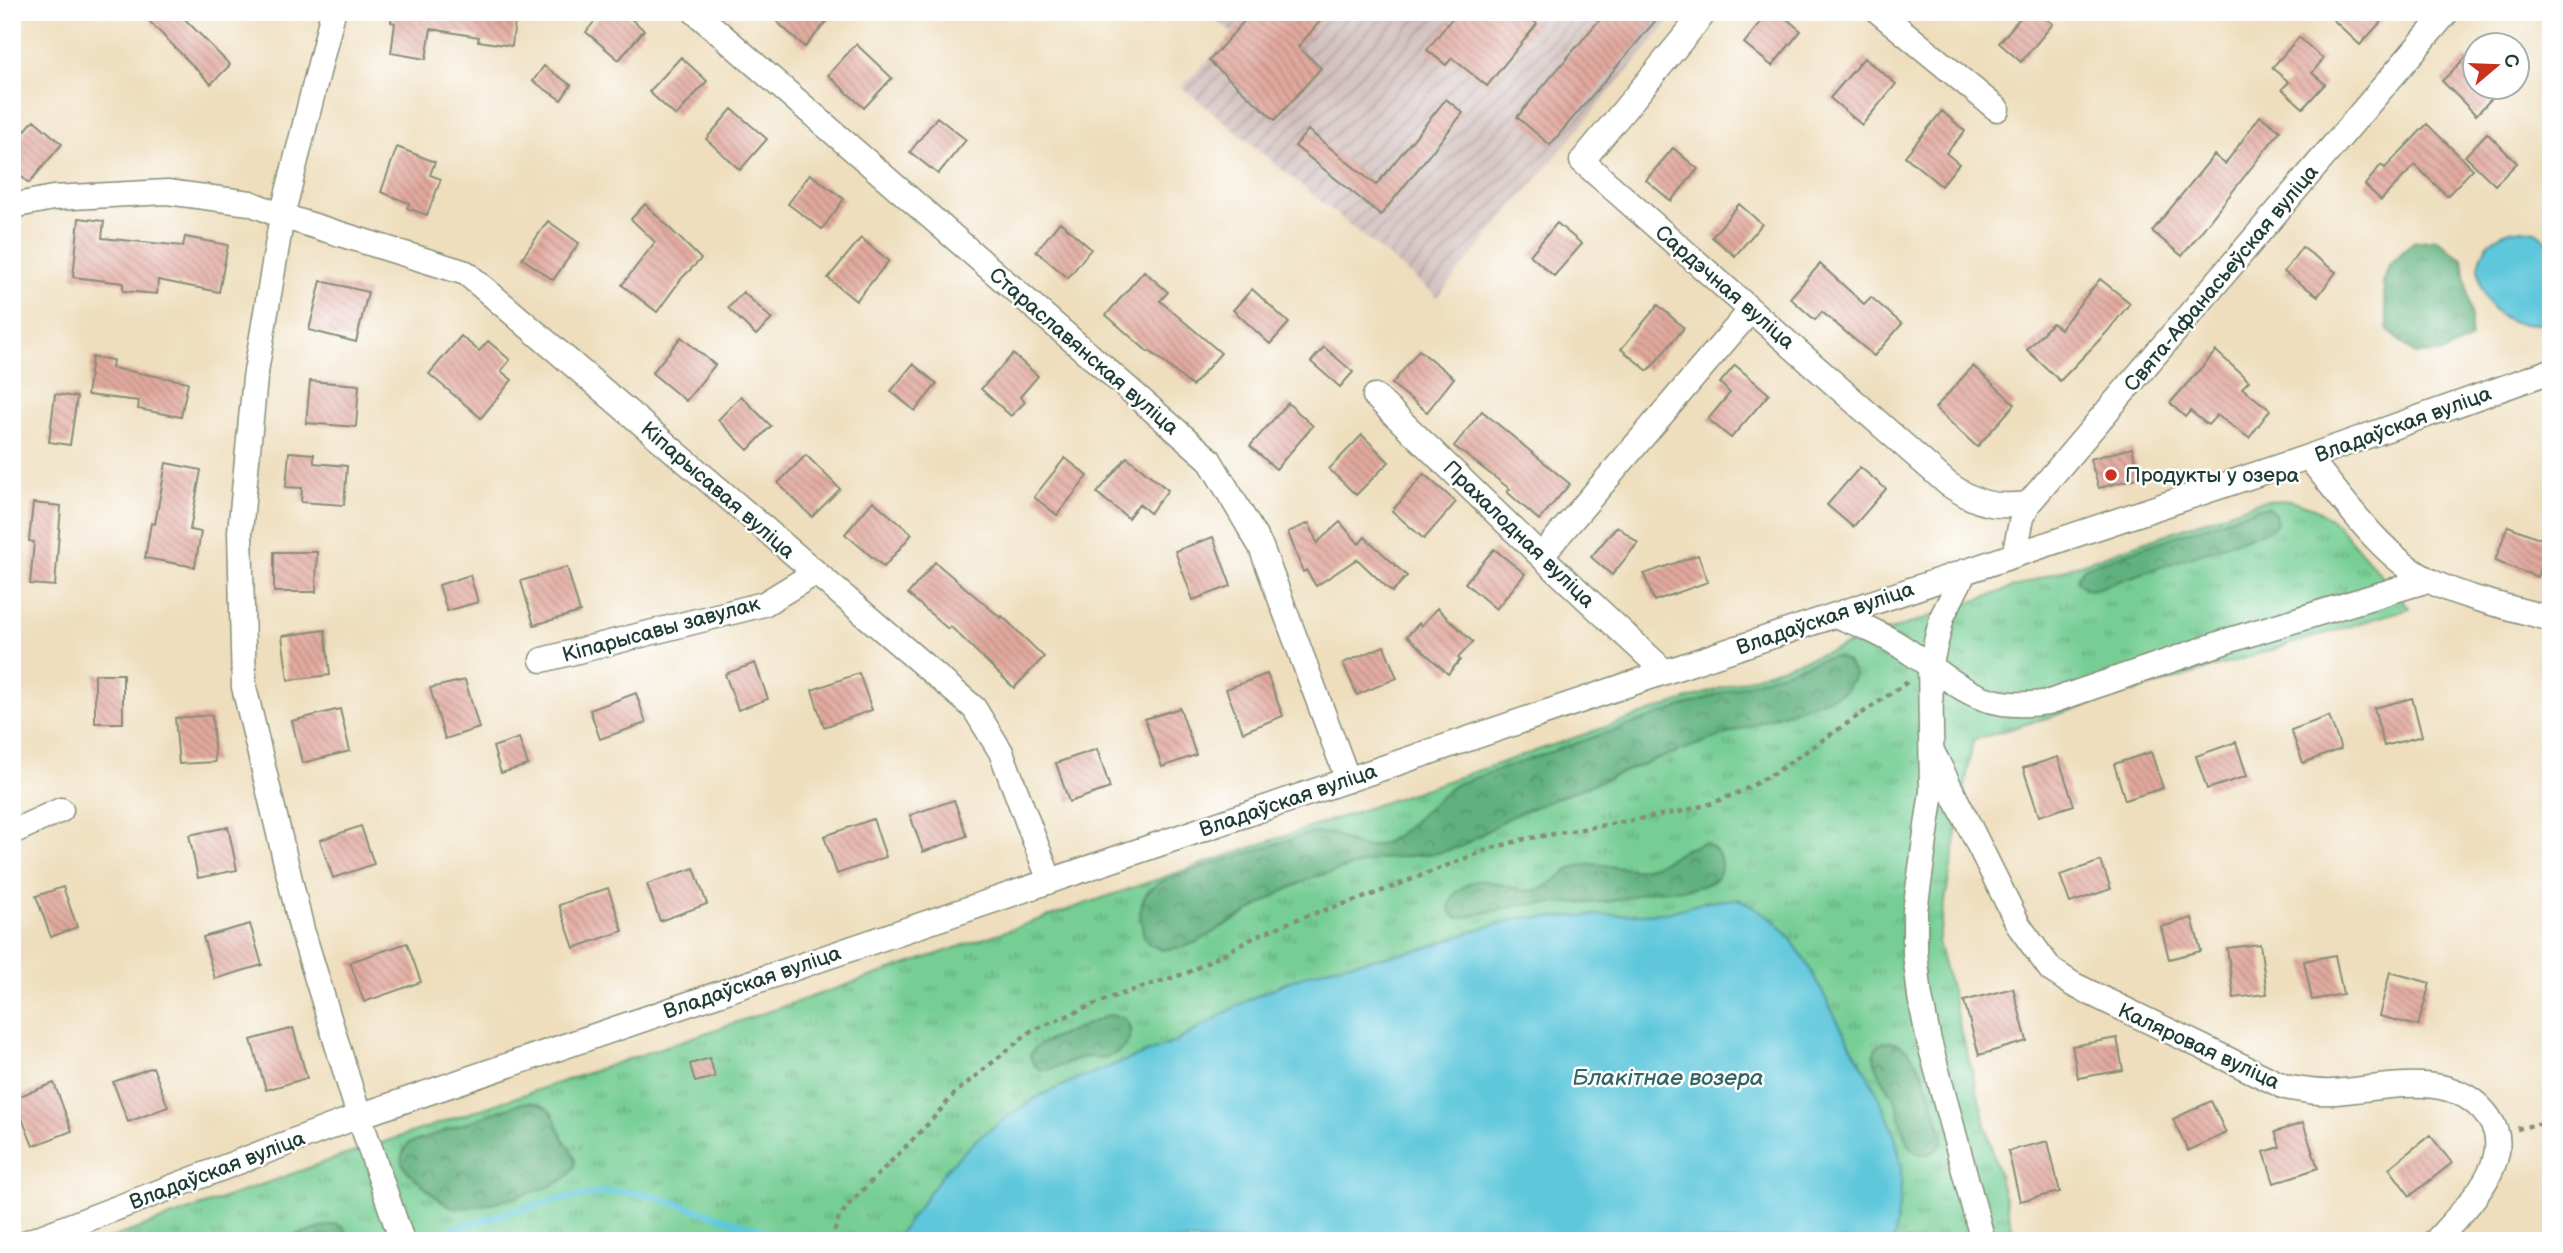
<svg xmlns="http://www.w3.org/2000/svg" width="2563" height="1253" viewBox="0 0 2563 1253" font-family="'Balsamiq Sans',sans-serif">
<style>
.industrial{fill:url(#industrial-furrows)}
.grass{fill:url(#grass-tufts);stroke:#4a8664;stroke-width:2}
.forest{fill:url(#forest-crowns);stroke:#407759;stroke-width:2}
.water{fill:#5fc7db;stroke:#3f8288;stroke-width:2}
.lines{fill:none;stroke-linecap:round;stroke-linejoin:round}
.stream{stroke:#5fc7db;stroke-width:7}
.building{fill:url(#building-back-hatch)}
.minor-casing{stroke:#868e78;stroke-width:27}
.path{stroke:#868e78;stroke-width:4.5;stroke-dasharray:5 5;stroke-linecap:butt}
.minor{stroke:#fff;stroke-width:24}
.poi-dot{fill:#c8321e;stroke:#fff;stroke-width:2.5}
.labels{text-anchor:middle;stroke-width:5;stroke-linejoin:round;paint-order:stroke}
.street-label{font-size:21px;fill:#1f3d34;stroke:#fff}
.poi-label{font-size:21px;fill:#1f3d34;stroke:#fff;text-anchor:start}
.water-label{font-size:23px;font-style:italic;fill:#326666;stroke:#fff}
</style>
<defs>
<pattern id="industrial-furrows" width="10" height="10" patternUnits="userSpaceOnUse" patternTransform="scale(1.75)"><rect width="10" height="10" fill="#d1bfbd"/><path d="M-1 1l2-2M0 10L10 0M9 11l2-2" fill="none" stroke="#a99c9a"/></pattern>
<pattern id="grass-tufts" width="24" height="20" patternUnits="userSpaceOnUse" patternTransform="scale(1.75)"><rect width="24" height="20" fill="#76ce94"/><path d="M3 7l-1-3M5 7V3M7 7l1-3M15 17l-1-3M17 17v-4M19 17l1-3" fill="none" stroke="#60a87a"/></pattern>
<pattern id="forest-crowns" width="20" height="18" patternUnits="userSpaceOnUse" patternTransform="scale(1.75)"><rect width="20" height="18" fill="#60b17e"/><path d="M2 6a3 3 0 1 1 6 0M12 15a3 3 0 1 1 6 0" fill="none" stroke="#4f9168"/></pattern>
<pattern id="building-back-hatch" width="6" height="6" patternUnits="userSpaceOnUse" patternTransform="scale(1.75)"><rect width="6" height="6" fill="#e2a99e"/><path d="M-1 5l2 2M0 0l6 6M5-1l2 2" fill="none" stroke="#b78b82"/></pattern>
</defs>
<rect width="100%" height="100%" fill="#fff"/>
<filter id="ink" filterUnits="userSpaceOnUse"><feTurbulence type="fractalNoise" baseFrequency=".0143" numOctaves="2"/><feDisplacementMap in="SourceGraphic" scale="14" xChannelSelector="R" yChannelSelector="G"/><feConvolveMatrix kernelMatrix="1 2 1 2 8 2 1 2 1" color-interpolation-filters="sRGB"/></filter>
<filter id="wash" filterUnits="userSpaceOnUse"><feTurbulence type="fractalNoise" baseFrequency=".00686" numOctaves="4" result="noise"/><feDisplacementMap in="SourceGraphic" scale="28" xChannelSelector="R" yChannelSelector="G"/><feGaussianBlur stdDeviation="1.57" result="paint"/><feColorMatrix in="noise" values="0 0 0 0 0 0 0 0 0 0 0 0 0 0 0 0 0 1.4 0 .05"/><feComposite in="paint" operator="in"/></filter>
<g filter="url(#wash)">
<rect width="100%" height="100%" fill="#eedebd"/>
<path class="industrial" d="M1207 12H1677L1437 297 1182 87 1233 34Z"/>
<path class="grass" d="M2289 500 2314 508 2338 525 2410 608 1973 740 1938 942 2016 1241H103L328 1161 1874 636 2261 501Z"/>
<path class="forest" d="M2438 239 2463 260 2471 316V339L2443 353 2415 354 2388 330 2383 284 2389 265 2413 242Z
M2258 508H2268L2275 514 2277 522 2272 529 2096 589 2089 590 2078 583 2077 577 2085 567Z
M1832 657C1846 658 1851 663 1854 676L1846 690 1837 695 1654 760 1514 815 1460 847 1437 853 1379 859 1311 878 1282 892 1197 942 1184 947 1162 950 1149 944 1144 938 1140 913 1142 902 1147 893 1158 883 1173 877 1310 833C1320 833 1329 833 1337 836 1347 840 1357 848 1368 847 1401 844 1429 801 1457 784L1821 659Z
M1705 843C1714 848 1720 853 1721 863 1723 895 1668 888 1648 892 1636 894 1624 900 1611 901 1583 905 1553 901 1525 905 1503 908 1482 914 1461 918L1455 917 1449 909C1450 899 1455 892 1463 887 1487 870 1510 894 1535 890 1554 887 1564 868 1582 865 1603 861 1624 873 1646 868 1667 863 1684 846 1705 843Z
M1109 1015 1124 1018C1139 1036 1124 1053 1104 1057 1097 1058 1089 1056 1081 1058 1069 1060 1057 1070 1044 1070 1035 1069 1032 1063 1030 1055L1035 1048 1043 1043Z
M1888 1041C1919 1045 1931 1094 1938 1119 1939 1125 1944 1134 1943 1140 1942 1145 1937 1150 1933 1152 1903 1166 1902 1114 1895 1099 1889 1087 1870 1065 1875 1050 1877 1044 1883 1043 1888 1041Z
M529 1102C554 1105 554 1118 563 1138 568 1147 578 1156 574 1167 572 1174 565 1179 559 1182 543 1191 472 1210 454 1208 445 1206 405 1172 402 1163 400 1156 404 1150 408 1144L518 1104Z
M336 1224 344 1228 351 1241H276Z"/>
<path class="water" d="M2522 229 2535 231 2551 245V318C2484 352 2444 236 2522 229Z
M1739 899C1757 908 1773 917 1786 933 1807 959 1821 991 1837 1020 1859 1060 1895 1116 1900 1161 1904 1188 1897 1214 1894 1241H894L948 1167 976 1140 1005 1118 1041 1095 1077 1079 1175 1042 1246 1001 1289 981 1330 967 1423 949 1482 928 1521 918 1667 913 1708 901Z"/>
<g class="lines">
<path class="stream" d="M449 1230 550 1201 606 1192H629L660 1198 795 1241"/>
</g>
<g id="blocks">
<path class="building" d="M160 12H178L230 65 211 84 150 22Z
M392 12H516L512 46 478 41 479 37 431 29 426 59 391 53 395 23 391 22Z
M602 12H623L644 30 619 60 586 32Z
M766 12H835L805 47Z
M1252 12H1328L1298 47 1321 68 1275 120 1209 61Z
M1457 12H1523L1537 24 1487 86 1452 58 1446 65 1427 50Z
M1606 12H1663L1550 145 1517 117Z
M1769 12H1779L1801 31 1772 66 1744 43Z
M2025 12H2038L2053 24 2021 62 1999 43Z
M2325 12H2390L2360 45Z
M2299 37 2323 59 2312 73 2325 84 2303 108 2282 89 2289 82 2272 68Z
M856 44 892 78 864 108 828 75Z
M681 57 707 81 676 116 649 92Z
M2466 57 2475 66V88H2483L2493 97 2476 115 2442 81Z
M1864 58 1896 84 1862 125 1830 98Z
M544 66 571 85 561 100 533 81Z
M1446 99 1463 113 1381 215 1295 146 1308 130 1376 185Z
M732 109 767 139 740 170 706 139Z
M1942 111 1965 131 1946 153 1959 164 1941 186 1905 156Z
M2260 116 2280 131 2182 256 2152 231 2214 155 2225 164Z
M937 117 966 140 938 174 910 152Z
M34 120 62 144 29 183 12 169V146Z
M2427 124 2473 169 2447 196 2415 165 2381 200 2365 185 2381 165 2385 168Z
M2487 133 2517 163 2495 185 2465 156Z
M397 147 435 162 430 175 441 179 427 215 407 208 409 203 381 192Z
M1673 148 1698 169 1671 201 1646 180Z
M810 174 844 199 822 229 788 204Z
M645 204 701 259 682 278 657 312 622 285 655 242 631 219Z
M1739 204 1762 224 1735 256 1712 237Z
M79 218 104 221 102 238 183 246 185 237 228 245 219 292 158 280 157 294 123 291V283L73 277Z
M548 221 579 243 553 280 522 258Z
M1060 222 1091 249 1068 278 1036 251Z
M1557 223 1582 244 1554 276 1530 255Z
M861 238 889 261 856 301 828 278Z
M2302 247 2336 272 2318 296 2284 272Z
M1820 264 1864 304 1871 297 1902 324 1874 356 1822 312 1815 320 1790 298Z
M1144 271 1168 292 1160 301 1221 353 1192 386 1150 351 1148 352 1106 315Z
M2100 279 2130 303 2107 332 2060 381 2027 350 2052 323 2060 329Z
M321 281 368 292 356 342 309 330Z
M1252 289 1289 323 1270 344 1233 310Z
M743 292 772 319 756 335 728 308Z
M1658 305 1684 328 1648 371 1621 349Z
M461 336 479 351 488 341 510 360 501 371 512 380 481 418 429 374Z
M681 337 715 365 686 401 652 373Z
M1324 347 1353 372 1340 387 1311 362Z
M1419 350 1454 378 1427 412 1392 384Z
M2216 351 2249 381 2242 388 2270 410 2249 438 2217 415 2208 425 2190 411 2185 417 2170 403Z
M1013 354 1038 376 1020 397 1025 402 1011 416 981 389Z
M92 357 113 360 112 368 188 382 181 417 138 409 139 401 87 395Z
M913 364 937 384 915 411 891 391Z
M1735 365 1769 394 1731 438 1708 419 1730 393 1720 383Z
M1973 366 2015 404 1977 447 1935 408Z
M310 381 359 385 356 427 306 423Z
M55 394 77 397 70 445 49 442Z
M741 396 771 426 748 450 718 420Z
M1288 403 1313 426 1276 469 1250 446Z
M1482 411 1570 484 1539 520 1507 492 1510 489 1454 446Z
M1362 435 1389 462 1356 495 1329 469Z
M2132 448 2140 477 2099 488 2090 459Z
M289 452 314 454V463L347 466 344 505 301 502 302 488 286 487Z
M806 455 840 489 812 517 778 483Z
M1127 457 1168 490 1150 513 1139 504 1128 518 1097 493Z
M1065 458 1088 476 1057 515 1034 497Z
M166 463 201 470 190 530 201 532 195 567 145 558 151 523 155 524Z
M1860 467 1886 489 1853 527 1827 505Z
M1424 474 1456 502 1424 539 1392 511Z
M873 501 912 534 884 567 845 534Z
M33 503 61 506 55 586 30 584 34 542 29 541Z
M1340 522 1359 544 1365 537 1407 576 1392 592 1357 559 1316 586 1306 570 1303 572 1288 532 1309 523 1317 543Z
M1617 526 1638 543 1612 575 1591 557Z
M2508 526 2550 542 2537 577 2495 561Z
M1213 537 1231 586 1193 600 1175 551Z
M1494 549 1525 574 1496 609 1465 583Z
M274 552H317L316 592H274Z
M1698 555 1708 582 1654 601 1644 574Z
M935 562 1001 618 1002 616 1044 657 1014 688 950 626 948 629 908 594Z
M567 567 580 612 534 625 521 581Z
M470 575 478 602 447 611 439 585Z
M1437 608 1473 642 1458 658 1460 660 1448 674 1407 636 1419 623 1421 626Z
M325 630 330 675 288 680 282 636Z
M1384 646 1397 678 1357 695 1343 663Z
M755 663 768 699 738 710 725 674Z
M859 673 872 710 824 727 812 690Z
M95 674H123V723H95Z
M1267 674 1283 716 1243 732 1226 689Z
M465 680 479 728 445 739 430 688Z
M636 693 646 723 600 739 590 710Z
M2412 698 2422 736 2384 746 2374 708Z
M1180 708 1196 755 1162 767 1145 719Z
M340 709 350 751 302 763 292 721Z
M212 715 215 762 179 764 175 718Z
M2329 716 2341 749 2303 763 2291 730Z
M519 738 528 765 501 773 493 747Z
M2236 742 2247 776 2207 789 2196 756Z
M1097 749 1110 788 1069 802 1056 763Z
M2151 752 2163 788 2125 800 2114 764Z
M2058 757 2074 805 2039 816 2023 768Z
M954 800 967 836 923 852 910 815Z
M873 819 886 857 837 874 824 836Z
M361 826 374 864 333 878 320 840Z
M228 827 237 870 198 878 189 835Z
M2101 861 2111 889 2070 903 2060 875Z
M694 868 707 904 660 921 647 884Z
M63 887 77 927 51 937 36 896Z
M608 888 623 931 574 948 559 905Z
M2192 918 2201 951 2169 959 2161 927Z
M250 924 262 965 215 979 203 937Z
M407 943 421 982 364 1002 350 962Z
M2260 944 2267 994 2234 998 2227 948Z
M2335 955 2343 994 2312 1000 2304 961Z
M2390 972 2430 983 2418 1026 2379 1016Z
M2013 988 2027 1041 1979 1055 1964 1001Z
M293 1028 307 1078 266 1090 251 1040Z
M2117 1038 2123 1070 2078 1078 2072 1046Z
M710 1058 715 1077 695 1082 690 1064Z
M153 1067 168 1107 128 1122 113 1082Z
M54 1083 72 1131 33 1146 14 1098Z
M2211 1101 2226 1133 2188 1151 2173 1119Z
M2303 1123 2318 1168 2274 1183 2264 1152 2280 1147 2275 1132Z
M2430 1135 2452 1163 2410 1196 2389 1168Z
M2048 1141 2060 1192 2020 1201 2008 1151Z"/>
</g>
</g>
<g filter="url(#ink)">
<use href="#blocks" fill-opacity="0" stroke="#868e78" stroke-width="2"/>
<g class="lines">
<defs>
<path id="minor" d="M333 12 282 216 255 378 240 532 244 687 302 930 359 1116 402 1241
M695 12 1209 459 1261 547 1348 780
M1705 12 1582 161 1948 484C1977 504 1993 508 2028 504
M1879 12 1997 109
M12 206 53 198 167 192 250 203 282 216 466 273 974 708 1001 752 1050 881
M1375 396 1541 556 1665 672
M2308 457C2343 498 2380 555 2428 580 2465 599 2511 607 2551 619
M2014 555 2022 518 2028 504 2447 12
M1541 556 1751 310
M1965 571 1942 617 1930 667 1932 791 1915 911V953L1920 997 1929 1041 1983 1241
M1835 615C1861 625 1885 635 1908 651 1960 685 1980 713 2049 702L2230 640 2428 580
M542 660 764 604 815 573
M1933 753 2019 926 2051 970 2074 985 2285 1087C2301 1090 2317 1093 2333 1092 2384 1089 2454 1067 2489 1118 2519 1160 2462 1211 2436 1241
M12 832 61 810
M30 1241 359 1116 1665 672 2308 457 2551 371"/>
</defs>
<use href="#minor" class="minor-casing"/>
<path class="path" d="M2517 1129 2537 1124 2551 1125
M831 1241 839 1218 850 1203 930 1122 956 1092 1031 1031 1112 997 1187 973 1259 935 1300 918 1369 896 1489 849 1525 839 1679 812 1710 804 1742 791 1776 772 1909 681"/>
<use href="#minor" class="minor"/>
</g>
</g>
<circle class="poi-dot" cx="2111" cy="475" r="7"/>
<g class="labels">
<g class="street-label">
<text transform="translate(2221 278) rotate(-50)" y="7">Свята-Афанасьеўская вуліца</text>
<text transform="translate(1725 287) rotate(41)" y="7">Сардэчная вуліца</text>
<text transform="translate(1084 351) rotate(41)" y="7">Стараславянская вуліца</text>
<text transform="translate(2403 424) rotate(-20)" y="7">Владаўская вуліца</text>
<text transform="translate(718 490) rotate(41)" y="7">Кіпарысавая вуліца</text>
<text transform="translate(1519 534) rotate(44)" y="7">Прахалодная вуліца</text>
<text transform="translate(1825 618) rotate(-19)" y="7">Владаўская вуліца</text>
<text transform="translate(661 629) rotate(-15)" y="7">Кіпарысавы завулак</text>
<text transform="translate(1288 800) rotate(-19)" y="7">Владаўская вуліца</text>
<text transform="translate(752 982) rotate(-19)" y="7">Владаўская вуліца</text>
<text transform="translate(2199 1046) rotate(25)" y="7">Каляровая вуліца</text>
<text transform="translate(217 1170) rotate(-21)" y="7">Владаўская вуліца</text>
</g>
<g class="poi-label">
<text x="2125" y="482">Продукты у озера</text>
</g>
<g class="water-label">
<text x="1668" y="1085">Блакітнае возера</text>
</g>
</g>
<rect width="2563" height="1253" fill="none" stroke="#fff" stroke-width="42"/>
<g transform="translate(2496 66) rotate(71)"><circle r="33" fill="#ffffff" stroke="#a5b1ae" stroke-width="2"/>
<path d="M0-5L12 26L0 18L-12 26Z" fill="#c8321e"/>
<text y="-10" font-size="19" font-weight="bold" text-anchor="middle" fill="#1f3d34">С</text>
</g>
</svg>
